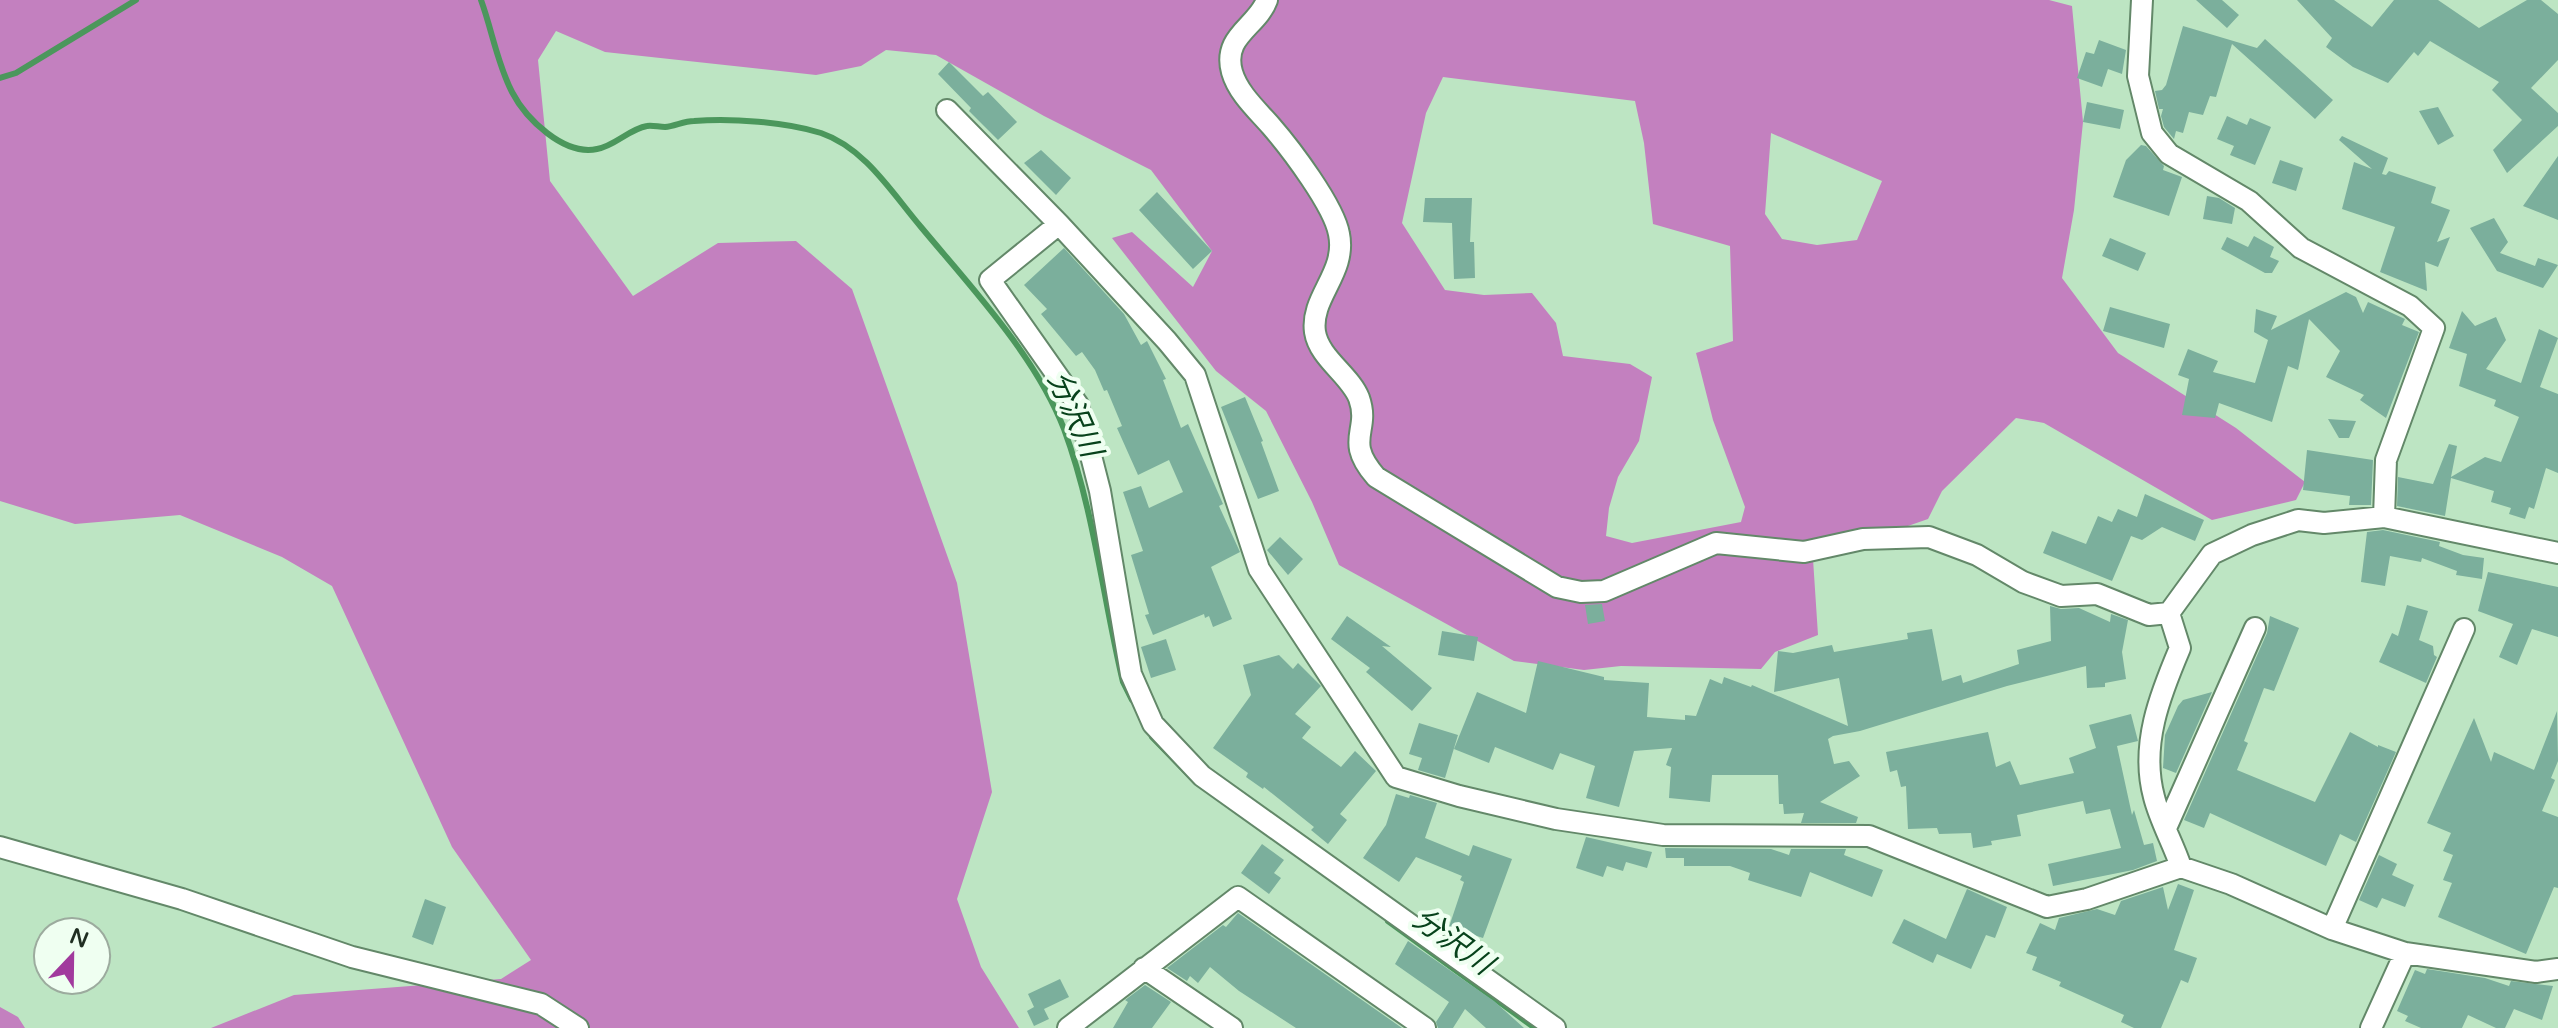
<svg xmlns="http://www.w3.org/2000/svg" width="2558" height="1028" viewBox="0 0 2558 1028" font-family="'Varela Round','Noto Sans JP',sans-serif">
<style>
.forest{fill:#c380bf;fill-rule:evenodd}
.lines{fill:none;stroke-linecap:round;stroke-linejoin:round}
.stream{stroke:#4b975c;stroke-width:6}
.building{fill:#7baf9c}
.minor-casing{stroke:#638869;stroke-width:24}
.minor{stroke:#fff;stroke-width:20}
.labels{text-anchor:middle;stroke-width:8;stroke-linejoin:round;paint-order:stroke}
.water-label{font-size:30px;font-style:italic;fill:#07421b;stroke:#effff1}
</style>
<rect width="100%" height="100%" fill="#bde5c3"/>
<path class="forest" d="M0 0H2049L2072 6 2083 122 2074 210 2062 278 2118 353 2236 428 2305 482 2296 500 2212 520 2044 423 2016 418 1942 491 1928 519 1813 559 1818 635 1775 652 1761 669 1621 666 1584 670 1514 661 1339 565 1312 502 1266 411 1216 371 1112 238 1132 232 1193 287 1212 251 1151 170 1044 116 936 55 886 50 861 66 816 75 605 52 556 31 538 60 550 181 633 296 718 243 796 241 852 289 957 583 992 792 957 899 981 967 1019 1028H211L294 995 501 979 531 960 452 847 332 586 282 557 180 515 75 524 0 501ZM1443 77 1635 101 1644 143 1653 224 1730 246 1733 341 1696 353 1713 420 1745 507 1741 522 1632 543 1606 536 1609 508 1618 477 1639 441 1652 377 1630 364 1563 356 1556 323 1532 293 1484 295 1445 290 1402 223 1426 113ZM1771 133 1882 181 1857 240 1817 245 1782 239 1765 214Z
M0 1007 18 1017 25 1028H0Z"/>
<g class="lines">
<path class="stream" d="M481 0C492 30 497 63 512 92 526 119 564 156 597 149 615 146 629 129 647 126 652 125 659 127 665 127 675 126 684 121 694 121 732 118 785 122 821 133 865 148 892 193 921 227 970 286 1036 356 1064 429 1094 510 1103 598 1123 682L1132 700
M0 78 16 73 136 0
M1152 737 1192 778
M1388 921 1535 1028"/>
</g>
<path class="building" d="M2196 0H2222L2239 15 2227 28Z
M2297 0H2334L2372 27 2394 0H2438L2479 28 2527 0H2541L2558 14V60L2531 88 2558 113V126L2507 173 2493 150 2522 120 2492 90 2499 82 2430 41 2418 56 2414 52 2388 83 2353 67 2326 47 2332 38Z
M2183 26 2257 48 2265 39 2333 100 2315 119 2232 44 2216 97 2210 96 2203 115 2189 112 2183 133 2176 131 2174 139 2164 127 2161 116 2163 109H2159L2155 91 2162 90 2166 85Z
M2099 40 2126 50 2122 74 2108 69 2102 87 2077 78 2086 52 2094 54Z
M949 62 983 96 988 92 1017 122 998 140 969 111 971 108 938 74Z
M2087 102 2124 110 2120 129 2083 122Z
M2438 107 2454 136 2438 145 2419 111Z
M2227 116 2247 125 2250 118 2271 127 2255 165 2230 155 2234 146 2217 139Z
M2342 136 2388 158 2382 174 2386 175 2389 171 2436 187 2431 203 2450 210 2437 242 2450 237 2438 267 2425 262 2427 291 2380 272 2395 227 2342 209 2354 162 2372 169 2339 140Z
M2141 145 2146 146 2164 166 2163 170 2182 177 2169 216 2113 197 2126 160Z
M1041 150 1071 178 1056 195 1024 163Z
M2558 156V220L2523 206Z
M2280 160 2303 168 2296 191 2272 183Z
M1157 192 1212 251 1193 269 1139 210Z
M2207 196 2219 198 2235 208 2232 224 2203 219Z
M1425 198H1472L1470 242H1474L1475 278 1454 279 1452 223 1423 222Z
M2494 218 2508 242 2500 253 2535 266 2538 258 2558 265 2543 288 2497 271 2470 228Z
M2254 236 2274 247 2270 257 2279 261 2272 273H2265L2221 249 2227 237 2248 247Z
M2110 238 2146 253 2138 271 2102 256Z
M1064 248 1124 314 1141 345 1147 341 1166 379 1163 380 1181 428 1188 424 1223 504 1219 506 1240 552 1211 567 1232 619 1213 627 1209 616 1205 618 1204 614 1153 635 1145 615 1149 614 1131 555 1143 551 1123 492 1141 486 1149 508 1183 492 1169 460 1138 475 1117 428 1122 426 1107 390 1104 391 1095 370 1082 352 1076 356 1041 314 1047 309 1024 285Z
M2346 292 2356 297 2363 313 2368 302 2405 319 2402 325 2419 332 2386 418 2360 400 2364 395 2326 377 2340 351 2309 319 2298 370 2288 366 2272 422 2219 403 2215 418 2182 415 2189 379 2178 375 2188 349 2218 361 2213 372 2255 383 2268 340 2254 332 2256 309 2277 316 2271 330Z
M2110 307 2170 324 2164 348 2103 331Z
M2462 311 2475 326 2496 317 2506 340 2486 369 2521 383 2539 329 2558 338 2540 387 2558 394V473L2546 468 2534 509 2529 507 2525 519 2509 514 2511 508 2491 502 2494 491 2451 478 2445 516 2397 506 2398 477 2433 484 2449 444 2457 446 2451 477 2485 457 2501 462 2519 417 2494 406 2496 400 2459 386 2467 354 2449 348Z
M1245 397 1263 441 1261 442 1279 491 1258 499 1221 407Z
M2328 419 2356 421 2349 438H2339Z
M2307 450 2373 460 2371 505H2349L2350 496 2303 490Z
M2145 494 2204 520 2195 541 2162 527 2142 540 2131 536 2112 581 2043 553 2052 531 2086 544 2098 516 2112 522 2118 509 2137 517Z
M2383 530 2440 542 2439 546 2463 555 2484 558 2482 579 2456 575 2457 571 2422 558 2421 562 2390 556 2385 586 2361 582 2367 532Z
M1280 537 1303 559 1288 575 1267 550Z
M2488 572 2558 587V637L2532 629 2517 665 2499 657 2513 624 2478 611Z
M1602 604 1605 621 1588 624 1585 605Z
M2407 605 2428 611 2419 640 2433 646 2434 655 2437 657 2426 683 2379 662 2392 633 2398 636Z
M2050 606 2061 609 2079 608 2110 622 2111 614 2128 620 2122 652 2126 679 2105 683V687L2087 688 2086 666 2007 686 1860 731 1833 736 1828 739 1834 764 1849 761 1860 776 1820 802 1858 817 1856 823H1801L1804 813 1784 814 1783 804H1779L1778 775H1712L1710 802 1669 798 1671 767 1666 765 1672 748 1634 751 1619 807 1586 798 1595 766 1560 753 1553 770 1495 747 1489 763 1454 749 1477 692 1526 713 1538 661 1604 677V680L1649 683 1647 717 1685 720V715L1696 716 1710 679 1722 684 1724 677 1751 687 1752 685 1848 726 1839 678 1774 692 1778 651 1793 653 1832 645 1834 652 1908 639 1907 633 1932 629 1942 681 1961 675 1963 683 2019 664 2017 650 2051 641Z
M1347 616 1391 647 1382 646 1432 688 1412 711 1366 672 1370 668 1331 639Z
M2270 616 2299 628 2274 691 2264 688 2244 741 2248 743 2237 770 2315 802 2350 732 2378 747V745L2396 752 2356 842 2340 834 2326 866 2210 813 2204 828 2184 820 2267 633Z
M1442 631 1478 637 1474 661 1438 655Z
M1166 639 1176 670 1151 678 1141 647Z
M1279 655 1293 669 1298 663 1321 686 1295 714 1311 727 1302 738 1341 767 1355 751 1376 771 1340 814 1347 820 1328 844 1311 830 1314 827 1264 787 1263 789 1246 777 1248 773 1213 748 1251 695 1243 665Z
M2212 692 2176 773 2163 768 2165 735 2178 706 2183 700Z
M2557 711 2558 761 2551 778 2555 780 2542 811 2558 817V888L2554 887 2526 954 2438 917 2452 883 2443 880 2453 855 2443 851 2451 833 2427 823 2474 718 2491 762 2494 752 2534 770Z
M2131 714 2138 741 2117 746 2132 815 2134 810 2144 845 2153 843 2157 861 2133 870 2053 886 2048 864 2121 848 2110 809 2086 814 2083 801 2017 815 2021 836 1991 841 1992 845 1973 848 1971 833 1939 834 1937 828 1908 829 1906 786 1901 787 1897 770 1890 772 1886 752 1988 732 1996 767 2010 761 2020 785 2074 773 2069 758 2096 748 2089 725Z
M1419 723 1458 735 1445 778 1418 770 1422 758 1409 754Z
M1396 794 1409 798 1410 795 1437 803 1425 838 1469 856 1473 845 1512 859 1483 938 1449 927 1464 882 1460 880 1462 876 1416 857 1399 882 1363 858 1386 825Z
M1586 837 1652 852 1647 868 1626 862 1623 871 1607 866 1603 877 1576 868Z
M1262 844 1284 860 1274 873 1281 878 1269 894 1241 873Z
M1665 848 1771 849 1789 855 1791 849H1846L1844 855 1883 870 1872 897 1810 872 1801 897 1748 880 1750 873 1730 866H1684V858H1666Z
M2379 855 2397 864 2392 875 2414 885 2405 907 2382 898 2377 908 2359 900Z
M2178 884 2194 890 2174 950 2197 958 2188 983 2181 980 2161 1028H2134L2121 1022 2124 1015 2059 986 2061 982 2032 970 2037 957 2026 953 2040 923 2055 930 2059 918 2097 909 2115 915 2121 901 2163 887 2168 910Z
M1967 889 2007 907 1995 938 1986 935 1971 969 1937 954 1933 963 1892 943 1904 919 1946 939Z
M425 899 446 907 433 945 412 937Z
M1238 913 1402 1028H1296L1239 991 1210 967 1198 983 1190 976 1187 981 1167 968 1223 925 1226 927Z
M1408 941 1494 1001 1524 1028H1486L1465 1009 1453 1028H1438L1436 1022 1449 1002 1395 964Z
M2427 969 2485 978 2509 986 2511 981 2553 986 2542 1020 2514 1009 2505 1028H2496L2468 1015 2462 1028H2421L2405 1021 2408 1016 2397 1011 2415 970 2425 974Z
M1060 979 1069 997 1044 1009 1049 1019 1034 1026 1027 1011 1034 1007 1028 994Z
M1145 985 1171 1002 1152 1028H1113L1128 1002 1125 1000Z"/>
<g class="lines">
<defs>
<path id="minor" d="M1267 0C1257 27 1222 36 1232 72 1238 93 1257 110 1271 126 1291 149 1334 206 1339 234 1347 273 1310 297 1315 332 1319 358 1350 375 1359 398 1371 432 1343 439 1376 477L1557 587 1581 592 1604 591 1716 543 1804 552 1863 539 1929 537 1977 555 2023 582 2061 596 2097 594 2149 615 2169 613 2212 554 2252 535 2298 520 2324 523 2384 517 2558 553
M2142 0 2138 76 2152 133 2169 154 2249 201 2301 248 2410 306 2434 328 2386 460 2384 517
M947 110 1059 224 1167 341 1195 375 1259 569 1396 777 1459 796 1556 819 1663 835 1869 836 2047 907 2087 899 2181 867 2231 884 2332 929 2405 953 2536 972 2558 969
M1059 224 990 280 1078 405 1100 491 1131 674 1153 724 1202 776 1555 1028
M2169 613 2180 648C2160 695 2140 745 2154 797 2160 821 2173 843 2181 867
M2166 828 2255 628
M0 847 182 899 352 957 541 1004 578 1028
M2332 929 2464 629
M1144 968 1232 1028
M1068 1028 1238 897 1425 1028
M2371 1028 2405 953"/>
</defs>
<use href="#minor" class="minor-casing"/>
<use href="#minor" class="minor"/>
</g>
<g class="labels">
<g class="water-label">
<text transform="translate(1075 414) rotate(66)" y="10">分沢川</text>
<text transform="translate(1453 941) rotate(36)" y="10">分沢川</text>
</g>
</g>
<g transform="translate(72 956) rotate(22)"><circle r="38" fill="#effff1" stroke="#9cab9e" stroke-width="2"/>
<path d="M0-6L14 30L0 20L-14 30Z" fill="#a13a9d"/>
<text y="-12" font-size="22" font-weight="bold" text-anchor="middle" fill="#1f2e21">N</text>
</g>
</svg>
